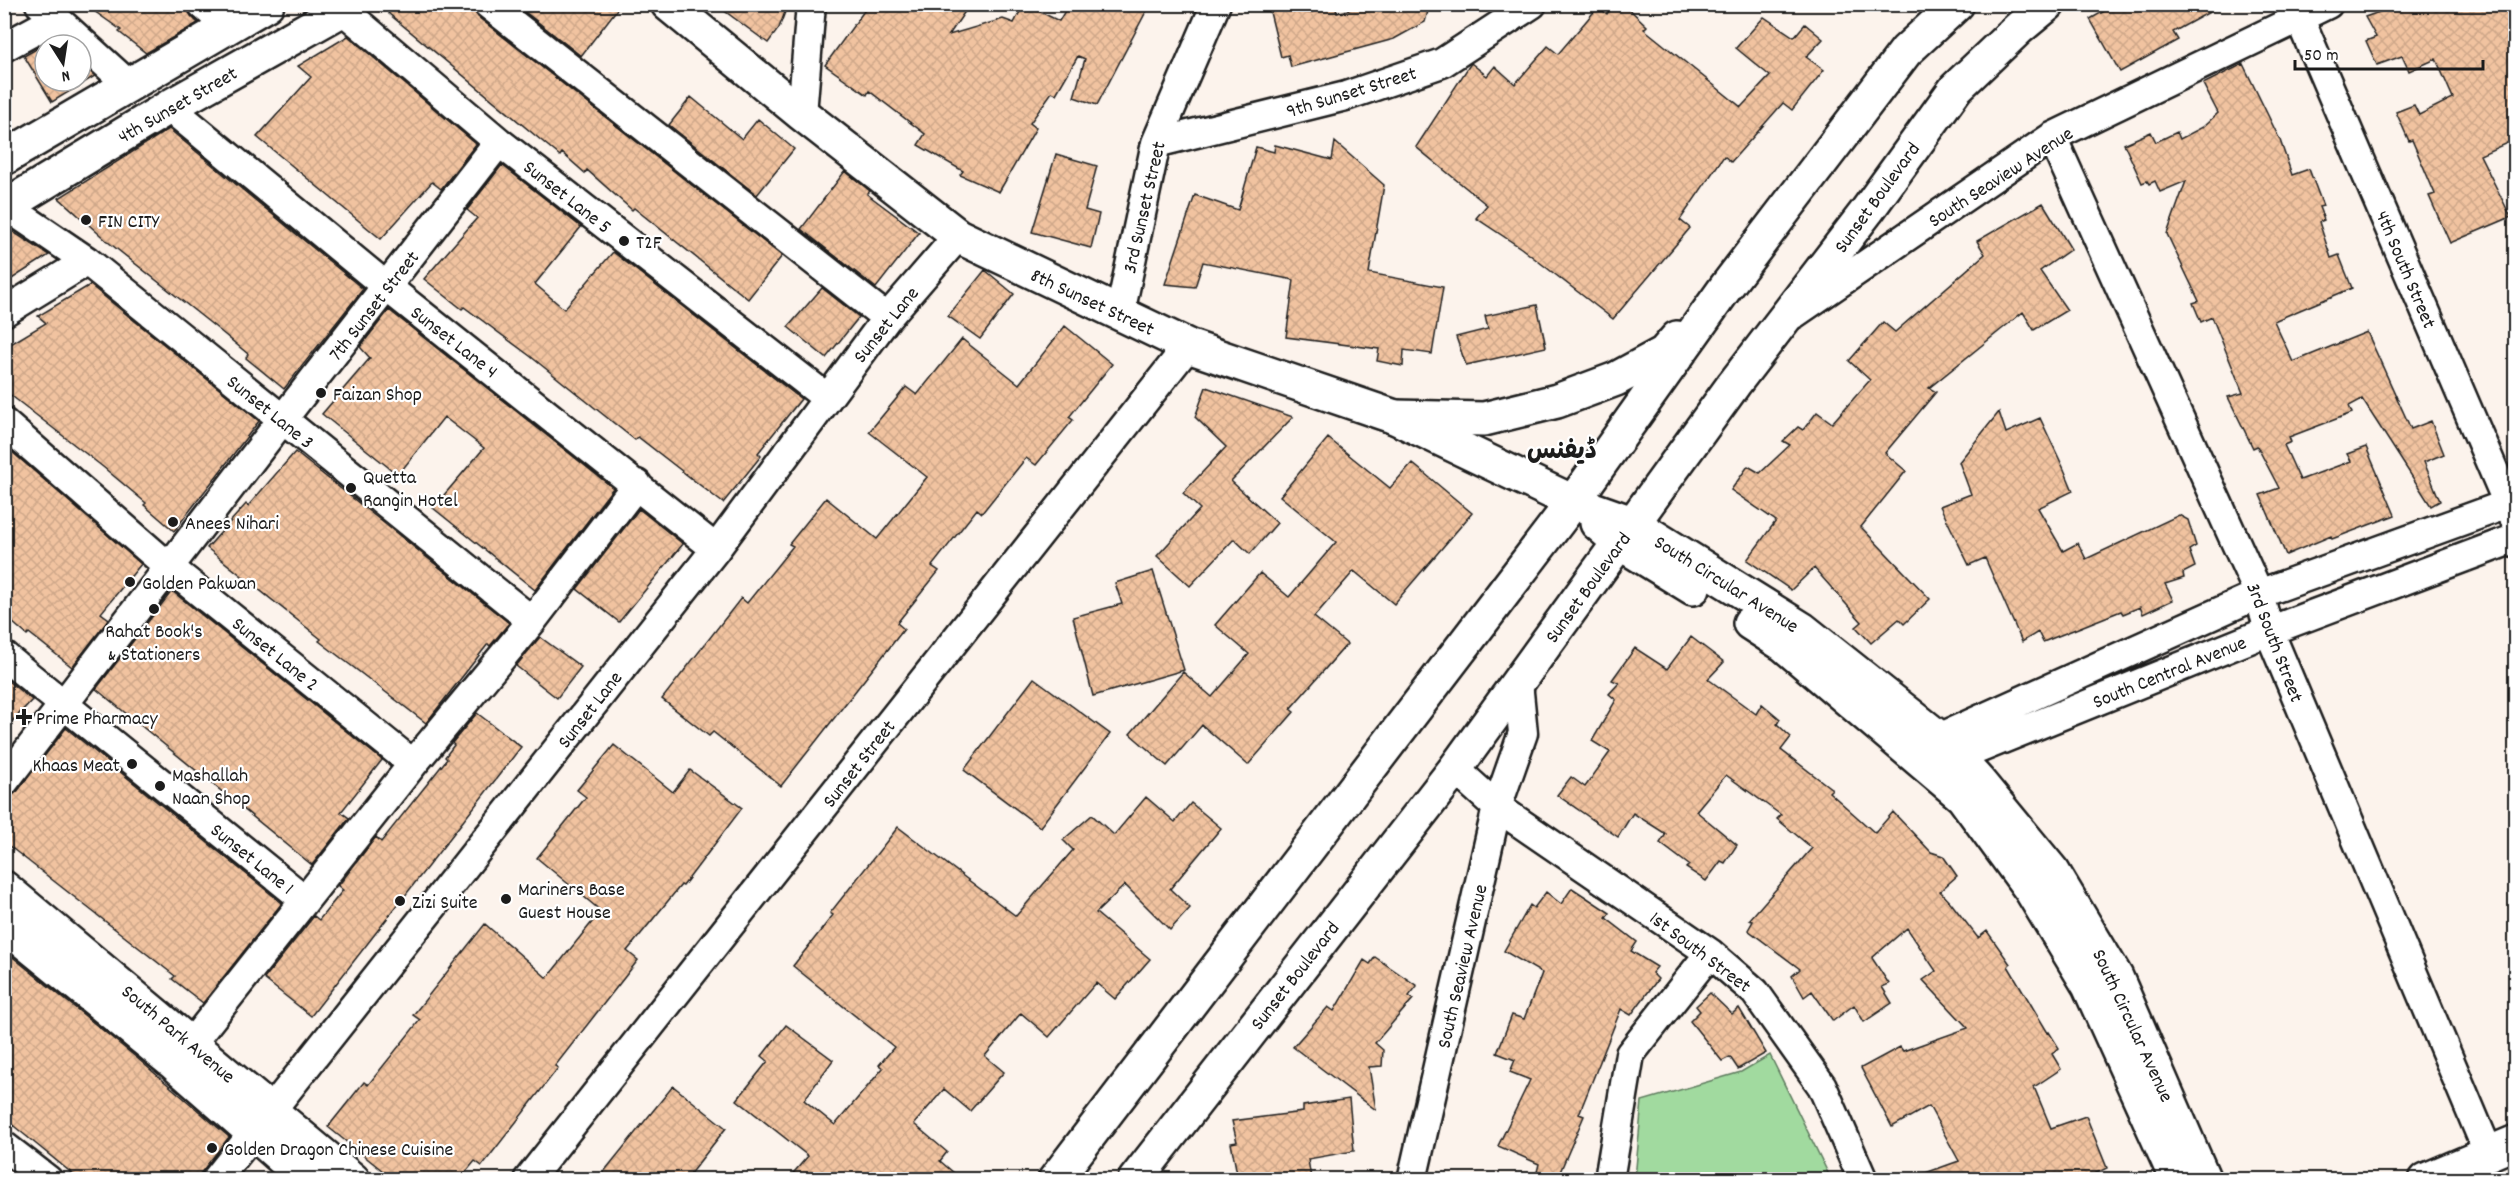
<svg xmlns="http://www.w3.org/2000/svg" width="2520" height="1184" viewBox="0 0 2520 1184" font-family="Dekko,'Playpen Sans Arabic',sans-serif">
<style>
.green{fill:#a1da9f;stroke:#5e7b5e;stroke-width:1.5}
.building{fill:url(#building-cross-hatch);stroke:#1c1c1c;stroke-width:1.5}
.lines{fill:none;stroke-linecap:round;stroke-linejoin:round}
.street-casing{stroke:#1c1c1c;stroke-width:33}
.secondary-casing{stroke:#1c1c1c;stroke-width:38}
.primary-casing{stroke:#1c1c1c;stroke-width:38}
.street{stroke:#fff;stroke-width:28}
.secondary{stroke:#fff;stroke-width:33}
.primary{stroke:#fff;stroke-width:33}
.poi-dot{fill:#1c1c1c;stroke:#fff;stroke-width:2}
.labels{text-anchor:middle;stroke-width:4.5;stroke-linejoin:round;paint-order:stroke}
.street-label{font-size:20px;fill:#1c1c1c;stroke:#fff}
.poi-label{font-size:20px;fill:#1c1c1c;stroke:#fff;text-anchor:start}
.district-label{font-size:26px;font-weight:bold;fill:#1c1c1c;stroke:#fff}
</style>
<defs>
<pattern id="building-cross-hatch" width="8" height="8" patternUnits="userSpaceOnUse" patternTransform="scale(1.5)"><rect width="8" height="8" fill="#f1c3a0"/><path d="M0 0l8 8M0 8l8-8" fill="none" stroke="#cea789"/></pattern>
</defs>
<rect width="100%" height="100%" fill="#fcf3ec"/>
<filter id="ink" filterUnits="userSpaceOnUse"><feTurbulence type="fractalNoise" baseFrequency=".0167" numOctaves="2"/><feDisplacementMap in="SourceGraphic" scale="12" xChannelSelector="R" yChannelSelector="G"/><feConvolveMatrix kernelMatrix="1 2 1 2 8 2 1 2 1" color-interpolation-filters="sRGB"/></filter>
<g filter="url(#ink)">
<path class="green" d="M1770 1055 1831 1179H1635L1642 1101 1741 1072Z"/>
<path class="building" d="M84 4H186L191 16 198 23 146 53 119 32 121 30Z
M402 4H472L478 17 782 256 748 299 634 208 632 210 587 170 585 173 562 153 560 156 388 13Z
M515 4H621L581 56Z
M715 4H788L779 28 768 43Z
M869 4H970L949 35 1003 19 1014 23 1024 4 1059 21 1069 4H1150L1097 105 1074 97 1085 59 1078 56 1056 94 1052 92 1030 123 1036 128 999 192 960 175 963 171 918 145 925 134 869 91 867 95 825 65Z
M1268 4H1305L1308 13 1335 5 1337 13 1369 4H1430L1425 22 1394 39 1291 67 1288 55 1281 57Z
M1614 4H1624L1647 26 1644 29 1741 107 1770 76 1736 48 1764 17 1794 37 1805 24 1823 39 1806 57 1824 70 1792 110 1783 103 1731 162 1724 156 1680 220 1690 228 1613 319 1521 248 1476 218 1487 205 1416 147 1471 63 1487 76 1495 66 1515 84 1548 46 1558 54 1598 7 1607 14Z
M2117 4H2224L2173 32 2178 40 2120 72 2090 19Z
M2402 4H2516V139L2480 155 2511 217 2450 243 2429 196 2435 194 2412 140 2409 141 2396 112 2414 105 2419 115 2453 98 2436 59 2409 71 2402 56 2377 65 2366 41 2376 37 2365 17Z
M348 36 476 144 441 189 432 182 381 239 257 137 311 77 298 66Z
M54 39 61 45H45V81H81V64L95 76 52 102 24 56Z
M2243 64 2280 140 2292 175 2309 169 2323 206 2319 207 2324 220 2319 222 2331 258 2339 255 2352 288 2274 321 2293 362 2367 332 2411 429 2431 421 2444 454 2424 462 2440 501 2431 506 2362 399 2349 406 2352 413 2289 437 2291 442 2284 445 2300 480 2351 461 2347 454 2366 447 2395 515 2332 539 2331 536 2286 555 2260 495 2279 488 2257 446 2253 448 2228 397 2243 393 2212 317 2201 322 2193 303 2199 301 2167 234 2186 181 2160 192 2155 181 2149 184 2147 181 2142 183 2124 144 2151 132 2156 142 2177 132 2180 139 2203 127 2218 113 2203 84Z
M691 97 742 139 758 119 794 149 757 195 669 125Z
M169 129 363 289 284 389 246 358 248 354 219 330 108 242 59 198Z
M1335 142 1384 185 1369 273 1443 287 1432 354 1404 350 1403 366 1377 361 1379 349 1286 337 1294 280 1203 262 1195 287 1165 284 1195 195 1238 210 1256 147 1274 152 1275 145 1332 160Z
M1056 154 1097 166 1085 210 1099 214 1091 248 1032 232Z
M502 165 581 227 535 284 564 309 613 252 801 399 758 453 761 456 723 503 638 437 635 440 530 356 464 307 462 309 424 279 477 218 467 210Z
M845 171 870 191 867 194 919 233 876 288 801 229Z
M2043 203 2071 249 2040 271 2067 310 2034 330 2023 312 1929 388 1936 392 1885 453 1906 471 1861 527 1930 599 1904 624 1899 619 1871 643 1856 627 1862 622 1814 568 1791 590 1747 560 1776 521 1731 490 1748 466 1760 473 1790 445 1783 441 1798 427 1803 430 1817 412 1832 423 1870 380 1849 361 1883 322 1895 332 1985 254 1977 241Z
M4 226 49 255 4 284Z
M985 270 1014 294 980 339 948 316Z
M90 285 259 421 174 531 144 505 146 503 103 467 4 390V348L46 323 38 316Z
M822 288 859 317 826 358 788 327Z
M1537 305 1546 347 1466 365 1456 337 1488 329 1485 316Z
M389 310 613 488 535 590 433 508 484 448 444 417 398 475 322 414 370 358 360 347Z
M1065 326 1112 364 1069 417 1073 420 1036 465 1026 458 982 513 977 509 932 566 939 571 897 623 904 629 781 786 713 732 709 736 662 699 741 598 747 603 793 546 789 544 826 498 877 539 927 477 869 432 906 387 917 395 962 339 1019 384Z
M1206 387 1293 417 1231 481 1277 523 1250 554 1234 539 1190 586 1157 556 1200 509 1183 493 1226 447 1195 417Z
M1999 412 2006 433 2040 418 2063 467 2073 491 2038 508 2063 551 2078 543 2086 559 2179 515 2188 520 2196 546 2189 550 2195 567 2183 573 2184 578 2165 584 2173 600 2143 614 2140 607 2123 614 2121 611 2043 642 2038 632 2022 642 1985 558 1969 565 1940 506 1971 494 1959 462Z
M1328 438 1390 488 1412 463 1472 513 1394 604 1354 571 1314 617 1347 644 1290 709 1294 712 1248 765 1202 725 1167 766 1130 734 1183 672 1212 697 1249 654 1215 625 1260 573 1289 597 1336 542 1280 496Z
M4 445 141 564 101 613 109 619 72 667 29 633 27 635 4 615Z
M295 452 509 623 490 646 488 644 426 723 319 641 321 639 207 548 246 504 248 506Z
M639 509 683 544 619 622 577 589Z
M1153 571 1184 670 1093 696 1073 617 1122 604 1115 583Z
M172 591 382 760 341 812 349 818 312 865 96 689Z
M540 637 581 667 557 698 516 666Z
M1691 637 1724 662 1708 679 1756 714 1762 704 1780 719 1777 724 1791 737 1781 750 1832 789 1829 792 1875 833 1893 812 1931 852 1943 856 1957 876 1940 891 1951 903 1978 938 1987 931 2010 964 2008 966 2048 1033 2049 1032 2059 1048 2052 1054 2061 1069 2034 1087 2051 1128 2086 1116 2107 1168 2084 1179H1914V1177L1959 1161 1929 1106 1892 1127 1861 1068 1900 1047 1903 1051 1968 1028 1923 980 1936 971 1907 928 1872 958 1889 984 1882 987 1892 1003 1864 1022 1854 1005 1833 1021 1812 991 1804 997 1792 976 1800 969 1748 930 1753 921 1749 920 1812 848 1777 819 1781 815 1726 775 1696 811 1737 845 1725 863 1721 861 1706 881 1686 868 1689 865 1660 843 1666 834 1633 813 1618 837 1557 795 1571 777 1585 787 1610 752 1592 741 1616 700 1609 694 1619 683 1612 680 1635 648 1667 669Z
M4 678 32 700 4 730Z
M1034 678 1110 734 1040 827 964 770Z
M477 713 521 747 311 1016 264 979 314 916 319 920 343 890 338 886 376 837 381 842 447 759 445 757 454 745 452 743Z
M66 728 282 903 203 1003 172 979 175 976 4 842V798L17 792Z
M614 745 673 792 690 770 742 808 683 886 681 885 627 951 638 960 555 1066 558 1068 482 1166 475 1161 460 1179H393L328 1127 364 1082 368 1085 420 1020 413 1015 485 924 547 978 601 911 537 858 586 797 577 790Z
M1146 797 1175 822 1191 803 1221 828 1170 889 1190 908 1170 930 1125 885 1096 913 1150 959 1115 999 1096 983 1049 1037 1021 1013 985 1056 1004 1072 970 1111 944 1089 914 1124 947 1152 940 1161 961 1179H788L808 1156 737 1100 768 1061 762 1056 786 1025 833 1060 804 1100 835 1125 883 1068 879 1065 894 1047 793 966 833 915 830 913 898 827 1016 916 1073 850 1063 840 1092 815 1114 835Z
M1572 888 1610 913 1606 918 1637 942 1631 951 1657 967 1652 973 1658 979 1631 1015 1621 1009 1579 1114 1584 1116 1557 1179 1537 1172 1539 1164 1498 1146 1530 1080 1510 1072 1515 1060 1497 1053 1512 1015 1524 1019 1542 973 1504 951 1530 905 1534 908 1546 892 1561 904Z
M4 950 137 1058 229 1137 196 1179H79L4 1118Z
M1375 957 1417 986 1409 996 1413 999 1375 1043 1383 1050 1382 1066 1369 1067 1376 1110 1293 1047 1328 1007 1334 1011 1364 960 1370 964Z
M1710 993 1732 1014 1739 1008 1766 1053 1738 1069 1730 1057 1722 1061 1690 1021 1700 1011 1696 1006Z
M673 1086 726 1128 686 1179H598Z
M1349 1099 1354 1151 1308 1159 1311 1179H1238L1231 1143 1237 1142 1232 1121 1303 1112V1106Z"/>
<g class="lines">
<defs>
<path id="street" d="M40 4 129 85
M202 4 228 27
M488 4 887 318
M343 10 499 142 827 398
M2299 17 2515 520
M4 47 56 19
M169 107 387 287 716 549
M802 114 811 4
M2052 137 2259 594 2269 631 2488 1152
M1156 143 1346 96 1442 63 1532 4
M6 206 87 261 532 621
M4 312 87 261
M1120 313 1156 143 1216 4
M1794 314 2052 137 2328 4
M4 423 170 568 413 764
M4 656 305 900
M1518 682 1523 733 1497 807 1710 953 1755 992 1822 1086 1863 1180
M1939 738 2259 594 2516 501
M1958 757 2269 631 2516 538
M4 782 282 420 499 142
M191 1044 413 764 532 621 637 484
M4 1146 48 1180
M216 1180 716 549 887 318 958 236
M528 1180 1188 346
M1412 1180 1497 807 1455 769
M1609 1180 1630 1054 1710 953"/>
<path id="secondary" d="M668 4 802 114 958 236 1188 346 1395 417 1573 502 1632 523 1802 629 1939 738 1978 781 2053 872 2116 977 2204 1180
M4 158 267 4
M4 207 169 107 352 4
M1597 523 1620 543 1693 588
M1750 623 1784 645 1963 797 2031 890 2089 986 2177 1180
M4 888 353 1180
M4 925 175 1064 307 1180
M2426 1180 2516 1142"/>
<path id="primary" d="M1395 417 1484 419 1557 401 1616 379 1664 353 1677 338
M1055 1180 1573 502 1726 287 1906 51 1957 4
M1135 1180 1455 769 1734 384 1867 211 1956 88 2019 28 2048 4"/>
</defs>
<use href="#street" class="street-casing"/>
<use href="#secondary" class="secondary-casing"/>
<use href="#primary" class="primary-casing"/>
<use href="#street" class="street"/>
<use href="#secondary" class="secondary"/>
<use href="#primary" class="primary"/>
</g>
</g>
<g class="poi-dot">
<circle cx="86" cy="220" r="6"/>
<circle cx="624" cy="241" r="6"/>
<circle cx="321" cy="393" r="6"/>
<circle cx="351" cy="488" r="6"/>
<circle cx="173" cy="522" r="6"/>
<circle cx="130" cy="582" r="6"/>
<circle cx="154" cy="609" r="6"/>
<path d="M21 708h6v6h6v6h-6v6h-6v-6h-6v-6h6z"/>
<circle cx="132" cy="764" r="6"/>
<circle cx="160" cy="786" r="6"/>
<circle cx="506" cy="899" r="6"/>
<circle cx="400" cy="901" r="6"/>
<circle cx="212" cy="1148" r="6"/>
</g>
<g class="labels">
<g class="street-label">
<text transform="translate(1351 91) rotate(-17)" y="7">9th Sunset Street</text>
<text transform="translate(177 104) rotate(-30)" y="7">4th Sunset Street</text>
<text transform="translate(2000 176) rotate(-33)" y="7">South Seaview Avenue</text>
<text transform="translate(568 196) rotate(38)" y="7">Sunset Lane 5</text>
<text transform="translate(1876 197) rotate(-54)" y="7">Sunset Boulevard</text>
<text transform="translate(1143 207) rotate(-77)" y="7">3rd Sunset Street</text>
<text transform="translate(2407 269) rotate(67)" y="7">4th South Street</text>
<text transform="translate(1093 301) rotate(25)" y="7">8th Sunset Street</text>
<text transform="translate(373 305) rotate(-52)" y="7">7th Sunset Street</text>
<text transform="translate(885 324) rotate(-51)" y="7">Sunset Lane</text>
<text transform="translate(455 341) rotate(38)" y="7">Sunset Lane 4</text>
<text transform="translate(271 411) rotate(39)" y="7">Sunset Lane 3</text>
<text transform="translate(1727 583) rotate(32)" y="7">South Circular Avenue</text>
<text transform="translate(1587 587) rotate(-54)" y="7">Sunset Boulevard</text>
<text transform="translate(2276 642) rotate(69)" y="7">3rd South Street</text>
<text transform="translate(276 653) rotate(39)" y="7">Sunset Lane 2</text>
<text transform="translate(2169 671) rotate(-22)" y="7">South Central Avenue</text>
<text transform="translate(589 709) rotate(-52)" y="7">Sunset Lane</text>
<text transform="translate(858 763) rotate(-52)" y="7">Sunset Street</text>
<text transform="translate(253 858) rotate(39)" y="7">Sunset Lane 1</text>
<text transform="translate(1701 951) rotate(37)" y="7">1st South Street</text>
<text transform="translate(1461 966) rotate(-77)" y="7">South Seaview Avenue</text>
<text transform="translate(1294 975) rotate(-52)" y="7">Sunset Boulevard</text>
<text transform="translate(2134 1025) rotate(65)" y="7">South Circular Avenue</text>
<text transform="translate(179 1033) rotate(40)" y="7">South Park Avenue</text>
</g>
<g class="poi-label">
<text x="98" y="227">FIN CITY</text>
<text x="636" y="248">T2F</text>
<text x="333" y="400">Faizan Shop</text>
<text x="363" y="483">Quetta<tspan x="363" dy="23">Rangin Hotel</tspan></text>
<text x="185" y="529">Anees Nihari</text>
<text x="142" y="589">Golden Pakwan</text>
<text x="154" y="637" text-anchor="middle">Rahat Book's<tspan x="154" dy="23">&amp; Stationers</tspan></text>
<text x="36" y="724">Prime Pharmacy</text>
<text x="120" y="771" text-anchor="end">Khaas Meat</text>
<text x="172" y="781">Mashallah<tspan x="172" dy="23">Naan Shop</tspan></text>
<text x="518" y="895">Mariners Base<tspan x="518" dy="23">Guest House</tspan></text>
<text x="412" y="908">Zizi Suite</text>
<text x="224" y="1155">Golden Dragon Chinese Cuisine</text>
</g>
<g class="district-label">
<text x="1562" y="458">ڈیفنس</text>
</g>
</g>
<rect width="2520" height="1184" fill="none" stroke="#fff" stroke-width="24"/>
<rect x="12" y="12" width="2496" height="1160" fill="none" stroke="#1c1c1c" stroke-width="2" filter="url(#ink)"/>
<g transform="translate(63 63) rotate(168)"><circle r="28" fill="#ffffff" stroke="#a4a4a4" stroke-width="1.5"/>
<path d="M0-4.5L10 22L0 15L-10 22Z" fill="#1c1c1c"/>
<text y="-9" font-size="16" font-weight="bold" text-anchor="middle" fill="#1c1c1c">N</text>
</g>
<path d="M2295 60v9h188v-9" fill="none" stroke="#1c1c1c" stroke-width="3"/>
<text x="2304" y="60" font-size="18" fill="#1c1c1c" stroke="#ffffff" stroke-width="4.5" paint-order="stroke">50 m</text>
</svg>
